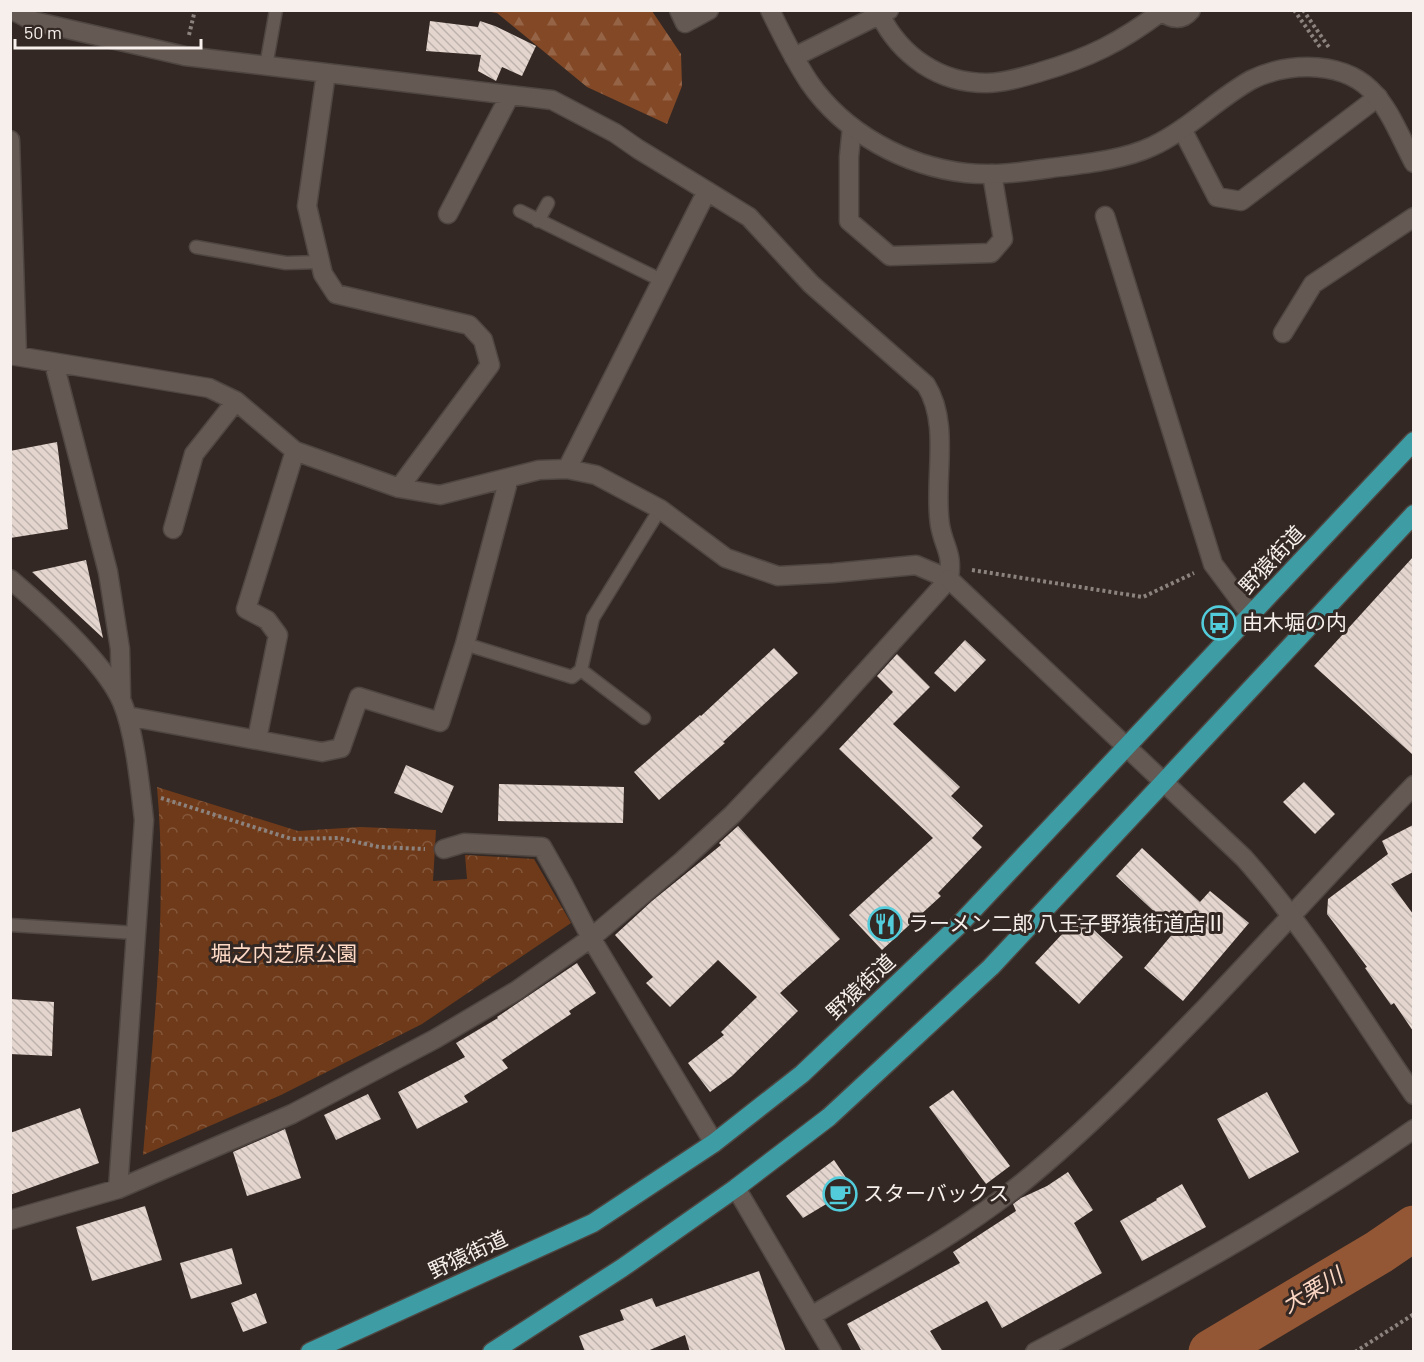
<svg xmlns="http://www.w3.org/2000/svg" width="1424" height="1362" viewBox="0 0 1424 1362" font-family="Barlow,'Noto Sans JP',sans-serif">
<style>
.forest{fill:url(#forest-firs)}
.park{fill:url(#park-crowns)}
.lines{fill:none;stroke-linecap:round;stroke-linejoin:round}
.river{stroke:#935736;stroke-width:45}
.building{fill:url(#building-back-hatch)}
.lane-casing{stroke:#4f4642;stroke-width:15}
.street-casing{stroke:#4f4642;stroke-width:21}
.secondary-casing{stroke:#4f4642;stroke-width:21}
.primary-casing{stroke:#4f4642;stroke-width:21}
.path{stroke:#8c837f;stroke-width:4;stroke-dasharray:3 3;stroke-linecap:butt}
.lane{stroke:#655953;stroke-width:12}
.street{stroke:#655953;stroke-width:18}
.secondary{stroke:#655953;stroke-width:18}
.primary{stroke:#3d9ca4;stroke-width:18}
.labels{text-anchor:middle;stroke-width:6;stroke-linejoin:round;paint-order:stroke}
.street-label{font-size:21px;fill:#f6efeb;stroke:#332823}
.poi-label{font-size:21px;fill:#f6efeb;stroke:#332823;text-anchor:start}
.park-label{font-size:21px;fill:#fed9c6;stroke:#332823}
.water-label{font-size:22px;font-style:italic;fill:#fbd6c3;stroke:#332823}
</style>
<defs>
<pattern id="forest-firs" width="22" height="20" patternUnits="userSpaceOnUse" patternTransform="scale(1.5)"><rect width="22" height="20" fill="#834826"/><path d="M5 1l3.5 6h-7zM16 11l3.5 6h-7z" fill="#956346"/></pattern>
<pattern id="park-crowns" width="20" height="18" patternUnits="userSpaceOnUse" patternTransform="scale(1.5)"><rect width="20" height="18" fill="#6f3a1a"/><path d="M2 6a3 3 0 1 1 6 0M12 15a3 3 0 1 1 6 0" fill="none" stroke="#84573b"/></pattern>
<pattern id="building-back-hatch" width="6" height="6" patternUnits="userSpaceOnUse" patternTransform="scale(1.5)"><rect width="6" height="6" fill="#e4d6cf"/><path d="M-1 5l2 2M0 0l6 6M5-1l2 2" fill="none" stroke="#beb2ad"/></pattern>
</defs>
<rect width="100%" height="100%" fill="#332823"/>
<path class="forest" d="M484 11H652L681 54 682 86 667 124 587 87 497 13Z"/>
<path class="park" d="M157 787 298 831 360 827 436 830 433 881 467 879 465 855 534 859 571 923 422 1024 281 1095 143 1155C153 1033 168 910 157 787Z"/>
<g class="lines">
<path class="river" d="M1211 1352 1379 1252 1414 1228"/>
</g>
<path class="building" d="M430 21 478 27 480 21 495 26 536 46 522 76 502 67 496 81 478 71 481 55 426 51Z
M57 442 68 529 10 538V451Z
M1413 557V755L1314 666Z
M86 560 103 638 32 572Z
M965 640 986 660 955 692 934 673Z
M774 648 798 673 723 742 725 743 659 800 634 772 700 715 701 716Z
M897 654 930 687 893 724 960 787 951 796 983 826 972 838 982 847 938 893 941 896 882 950 849 915 933 838 839 749 893 692 877 676Z
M406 765 454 786 442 813 394 793Z
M1304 782 1335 814 1315 834 1283 802Z
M499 784 624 787 623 823 498 821Z
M1413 825V872L1391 884 1413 914V1031L1394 1003 1391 1005 1365 968 1367 967 1327 914 1328 899 1388 854 1382 841Z
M738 826 840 939 780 993 798 1011 732 1076 710 1092 688 1063 724 1035 721 1032 757 997 718 960 670 1007 646 983 653 977 615 935 652 901 721 845 719 843Z
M1142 848 1200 902 1210 891 1249 923 1183 1001 1144 968 1175 931 1116 876Z
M1079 916 1123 957 1079 1004 1035 963Z
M577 963 596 993 569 1011 571 1014 502 1060 508 1068 464 1096 468 1102 417 1129 398 1092 465 1057 456 1043 498 1018 497 1017Z
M10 999 54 1002 52 1056 10 1054Z
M953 1090 1010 1166 986 1184 929 1107Z
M1267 1092 1299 1152 1249 1179 1217 1119Z
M368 1094 381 1119 336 1140 324 1115Z
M80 1108 99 1163 10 1195V1133Z
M285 1129 301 1178 247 1196 233 1152Z
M834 1160 853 1188 803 1218 786 1196Z
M1068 1172 1093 1210 1074 1223 1102 1273 1002 1328 987 1301 930 1331 943 1352H862L847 1324 960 1263 953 1252 1016 1211 1013 1204 1021 1198 1047 1186Z
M1182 1184 1206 1227 1142 1261 1120 1221 1157 1200 1156 1199Z
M145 1206 162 1260 92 1281 76 1227Z
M232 1248 242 1284 191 1299 180 1263Z
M759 1271 786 1352H690L685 1335 645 1352H585L579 1336 624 1320 620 1310 652 1298 656 1307Z
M256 1293 267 1323 243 1332 231 1303Z"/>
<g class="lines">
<defs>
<path id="lane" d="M266 66 276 10
M520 211 661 280
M538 221 548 203
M196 247 286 263 320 262
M465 644 572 677 581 670 593 618 660 509
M581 670 644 718
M10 925 136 933"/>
<path id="street" d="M12 10 33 21 185 56 552 100 615 133 638 149 707 191 567 469
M679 10 685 23 709 10
M1161 10C1171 20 1182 21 1191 10
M880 15C901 56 939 83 986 83 1004 83 1023 77 1040 72 1089 58 1121 42 1162 11
M794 57 889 10
M326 73 307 206 323 274 336 294 469 325 483 340 490 365 399 488
M852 127 849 157V221L890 256 991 253 1003 239 992 174
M1182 129 1217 197 1241 201 1378 97
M10 140 17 356
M448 214 510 95
M1105 216 1213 564 1251 615
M1283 333 1313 284 1414 217
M10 355 209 388 236 401 295 451 399 488 440 495 539 470 567 469 596 475 660 509 726 558 778 576 833 573 916 565 949 579
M54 363 108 572 120 649 121 697
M173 529 194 454 236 401
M10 579C44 608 104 661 122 702 135 733 140 786 144 820L118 1189
M127 716 322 752 341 748 359 697 440 722 465 644 509 478
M257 739 278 635 267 620 246 609 295 451
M444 849 464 843 542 847 564 886 591 938 714 1143
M736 1188 832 1352
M10 1220 118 1189 292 1114 435 1039 516 991 591 938 681 862 733 814 820 722 949 579C953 552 944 548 940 525 933 480 951 425 926 385L811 284 749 217 707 191
M811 1316C883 1274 957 1236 1022 1183 1088 1129 1147 1068 1206 1007 1276 933 1344 858 1414 785
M1035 1352C1165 1285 1294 1213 1414 1129"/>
<path id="secondary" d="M770 10C782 35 794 59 809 82 844 133 905 166 966 173 994 176 1023 172 1051 168 1083 164 1124 160 1153 146 1189 129 1217 99 1251 80 1269 71 1288 67 1308 67 1376 68 1387 111 1414 163
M949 579 1244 858C1308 930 1359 1015 1414 1095"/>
<path id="primary" d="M310 1352 593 1223 714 1143 802 1074 957 927 1414 441
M492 1352 622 1268 736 1188 829 1117 991 967 1414 514"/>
</defs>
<use href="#lane" class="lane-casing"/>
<use href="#street" class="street-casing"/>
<use href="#secondary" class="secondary-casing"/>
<use href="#primary" class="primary-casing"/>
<path class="path" d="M1294 10 1320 47
M1303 10 1330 49
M189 35 195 10
M972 570 1143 597 1194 573
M161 798 292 839 339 838 379 847 425 849
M1355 1352 1414 1314"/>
<use href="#lane" class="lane"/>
<use href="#street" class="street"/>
<use href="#secondary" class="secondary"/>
<use href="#primary" class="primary"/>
</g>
<defs>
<symbol id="bus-ring" viewBox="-11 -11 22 22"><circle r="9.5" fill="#332823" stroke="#52cbda" stroke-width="1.5"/><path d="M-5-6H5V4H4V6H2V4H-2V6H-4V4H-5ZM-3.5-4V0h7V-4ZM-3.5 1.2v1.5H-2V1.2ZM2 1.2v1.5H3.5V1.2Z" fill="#52cbda"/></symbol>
<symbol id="restaurant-ring" viewBox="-11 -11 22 22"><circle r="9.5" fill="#332823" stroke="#52cbda" stroke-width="1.5"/><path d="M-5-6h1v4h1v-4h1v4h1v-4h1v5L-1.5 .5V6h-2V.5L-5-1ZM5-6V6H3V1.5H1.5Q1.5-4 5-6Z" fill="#52cbda"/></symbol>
<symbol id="cafe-ring" viewBox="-11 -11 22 22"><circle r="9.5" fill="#332823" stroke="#52cbda" stroke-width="1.5"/><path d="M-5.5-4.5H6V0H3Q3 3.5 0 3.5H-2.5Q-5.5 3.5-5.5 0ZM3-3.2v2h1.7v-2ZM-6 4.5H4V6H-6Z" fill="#52cbda"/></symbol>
</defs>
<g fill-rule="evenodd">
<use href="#bus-ring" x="1200" y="604" width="38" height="38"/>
<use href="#restaurant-ring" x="866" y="905" width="38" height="38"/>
<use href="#cafe-ring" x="821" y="1175" width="38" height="38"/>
</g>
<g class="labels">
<g class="street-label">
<text transform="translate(1272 560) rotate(-47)" y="7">野猿街道</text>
<text transform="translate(861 987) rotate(-43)" y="7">野猿街道</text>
<text transform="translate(468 1255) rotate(-25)" y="7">野猿街道</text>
</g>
<g class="poi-label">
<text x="1242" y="630">由木堀の内</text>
<text x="908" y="931">ラーメン二郎 八王子野猿街道店Ⅱ</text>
<text x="863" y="1201">スターバックス</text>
</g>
<g class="park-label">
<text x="284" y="961">堀之内芝原公園</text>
</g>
<g class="water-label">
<text transform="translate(1312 1290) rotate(-31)" y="8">大栗川</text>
</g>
</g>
<rect width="1424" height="1362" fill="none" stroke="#f6efeb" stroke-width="24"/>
<path d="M15 39v9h186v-9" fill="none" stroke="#f6efeb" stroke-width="3"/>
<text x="24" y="39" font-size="18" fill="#f6efeb" stroke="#332823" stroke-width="4.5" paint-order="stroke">50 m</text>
</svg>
